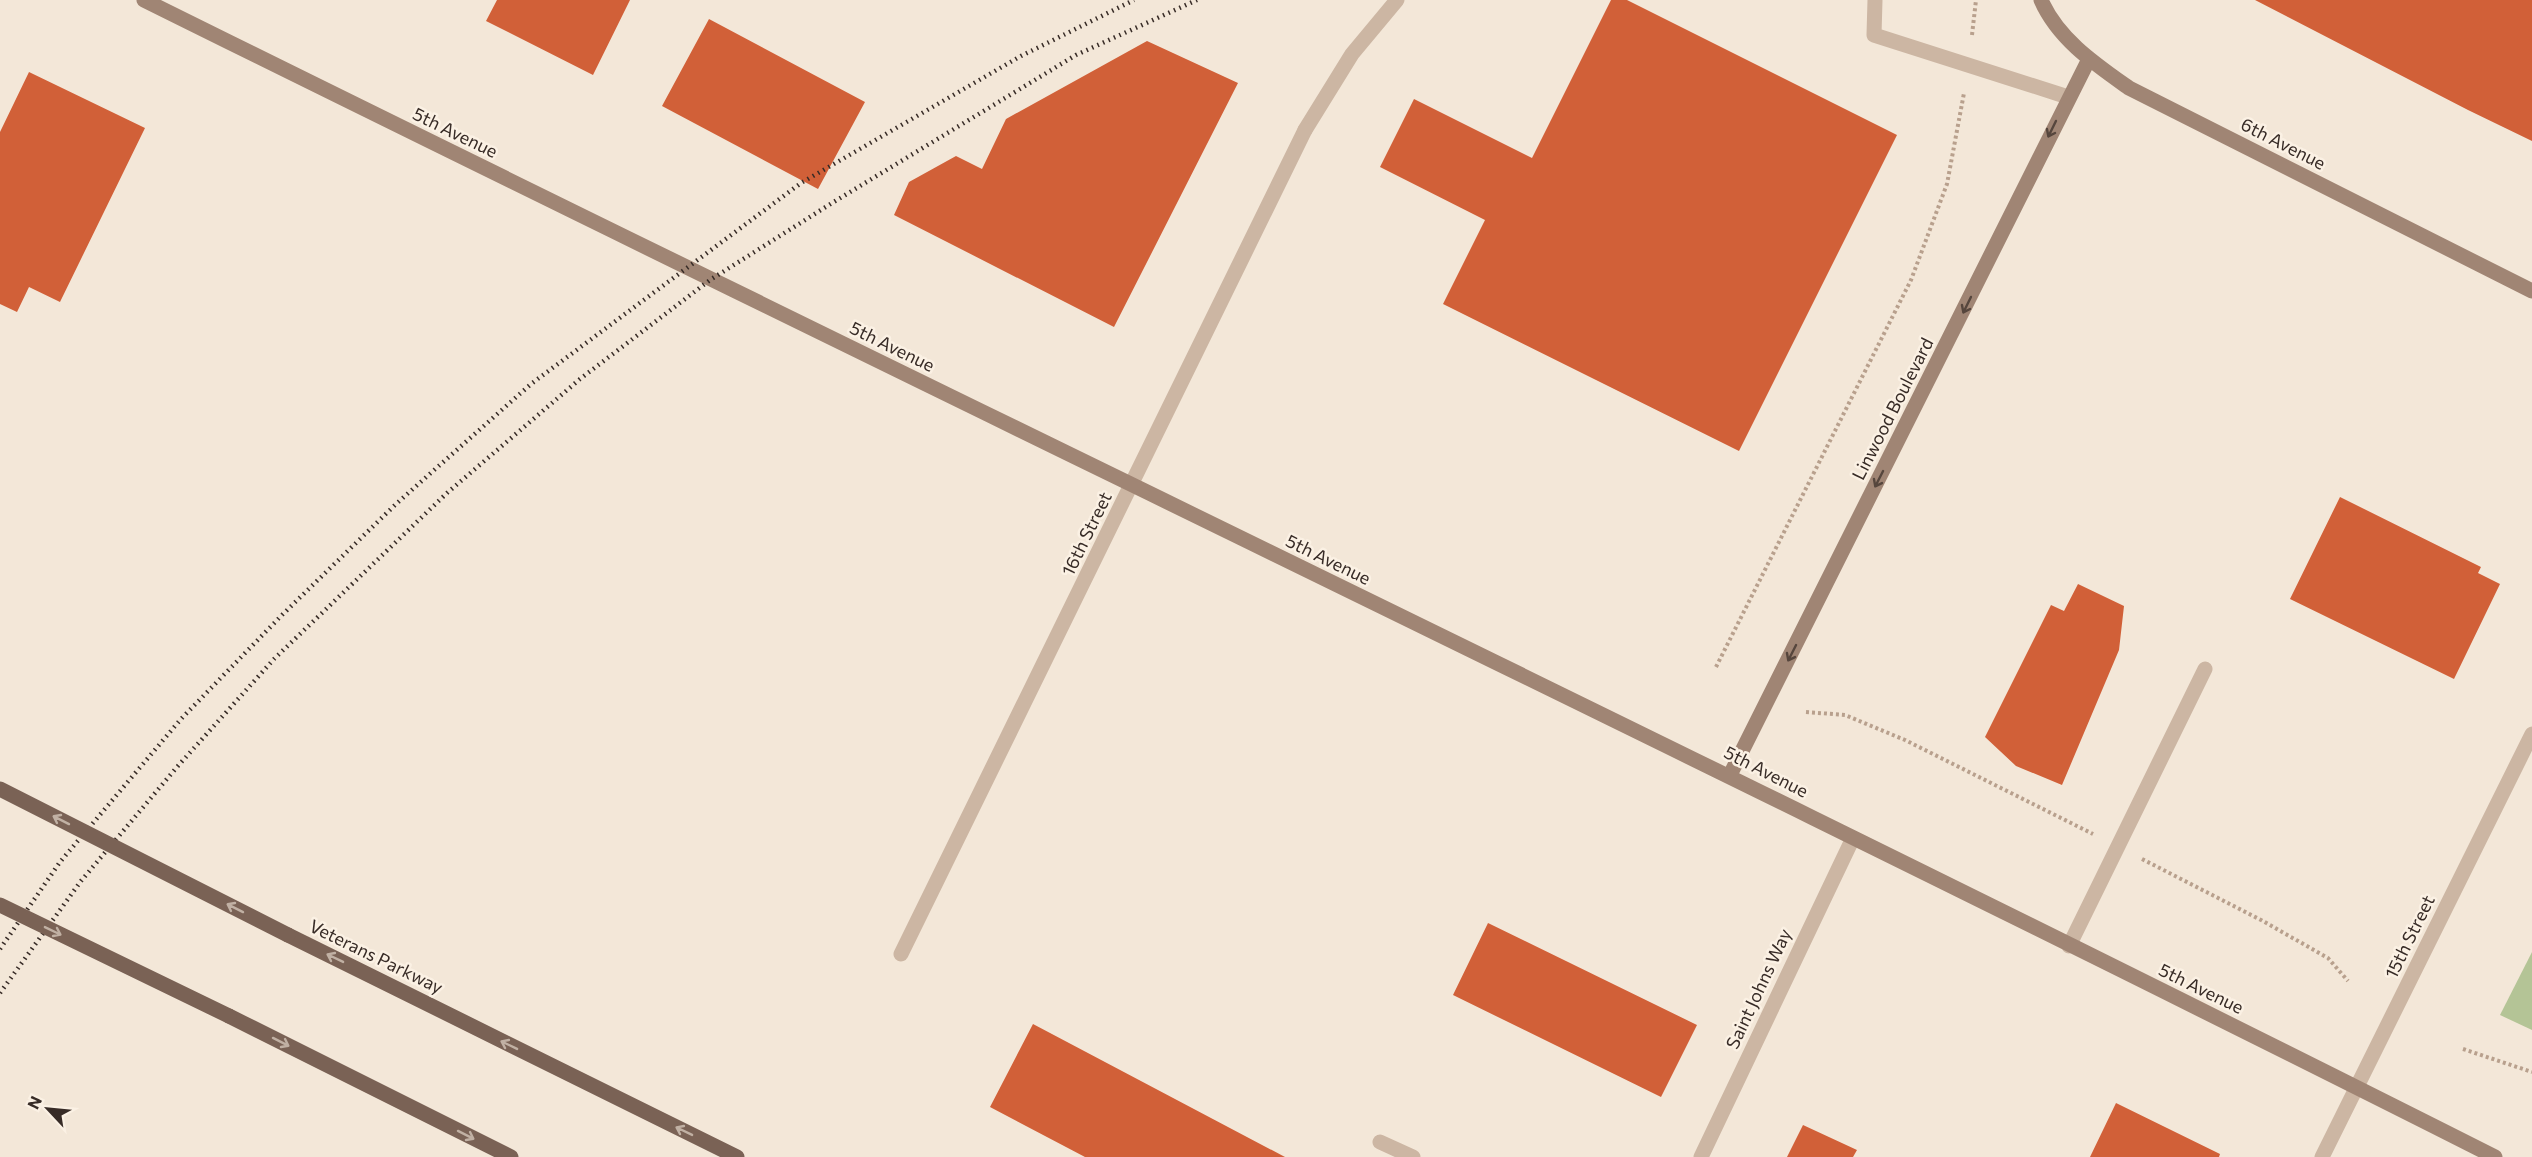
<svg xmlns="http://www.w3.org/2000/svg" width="2532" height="1157" viewBox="0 0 2532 1157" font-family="Commissioner,sans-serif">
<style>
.green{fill:#b4c496}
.building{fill:#d16038}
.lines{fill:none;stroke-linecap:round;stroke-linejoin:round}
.path{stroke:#b8a08d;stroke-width:4;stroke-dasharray:3 3;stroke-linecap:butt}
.lane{stroke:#ccb6a3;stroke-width:15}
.street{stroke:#ccb6a3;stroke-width:15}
.secondary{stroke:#a08574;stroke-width:15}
.primary{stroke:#7a6255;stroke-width:15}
.rail{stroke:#372b26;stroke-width:4.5;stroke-dasharray:1.5 4.5;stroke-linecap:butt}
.primary-bridge{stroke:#7a6255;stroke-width:15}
.oneway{stroke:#56463d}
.oneway2{stroke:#c1b1a4}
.labels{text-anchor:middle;stroke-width:5;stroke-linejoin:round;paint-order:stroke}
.street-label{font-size:18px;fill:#372b26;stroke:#fbf1e4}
</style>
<rect width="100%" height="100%" fill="#f3e7d8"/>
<path class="green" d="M2532 952V1030L2500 1015Z"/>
<path class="building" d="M497 0H630L593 75 486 21Z
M1611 0H1627L1897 135 1739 451 1443 304 1485 220 1380 167 1414 99 1532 158Z
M2255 0H2532V141L2468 110Z
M709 19 865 102 818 189 662 106Z
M1147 41 1238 83 1114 327 894 215 909 182 956 156 982 169 1006 119Z
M29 72 145 128 60 302 29 287 17 312 0 304V132Z
M2340 497 2481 567 2478 573 2500 584 2454 679 2290 599Z
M2078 584 2124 606 2119 650 2062 785 2016 766 1985 737 2051 605 2064 611Z
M1488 923 1697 1025 1661 1097 1453 995Z
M1033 1024 1285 1157H1085L990 1107Z
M2116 1103 2220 1154 2219 1157H2090Z
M1803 1125 1857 1150 1853 1157H1787Z"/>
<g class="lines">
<path class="path" d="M1972 35 1976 0
M1716 667 1911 280 1947 184 1964 93
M1806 712 1845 715 1905 740 2093 834
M2142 859 2261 920 2328 958 2348 981
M2463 1049 2532 1072"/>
<path class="lane" d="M1875 0 1874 35 2068 97
M1305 130 1352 54 1397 0
M2069 946 2205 669
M1380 1142 1413 1157
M1701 1157 1853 838"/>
<path class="street" d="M901 954 1305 130
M2322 1157 2532 734"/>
<path class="secondary" d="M144 0C926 388 1715 764 2495 1157
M2041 0C2058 39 2095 64 2129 88L2532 291
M1730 775 2089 59"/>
<path class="primary" d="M288 935 737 1157
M229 1016 511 1157"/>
<path class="rail" d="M0 949 60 862 181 719 283 614 396 504 531 384 801 183 1021 56 1134 0
M0 993 81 881 177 767 274 659 447 493 580 379 710 280 832 203 1076 55 1197 0"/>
<path class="primary-bridge" d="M0 789 288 935
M0 905 229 1016"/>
</g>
<defs><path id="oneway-shaft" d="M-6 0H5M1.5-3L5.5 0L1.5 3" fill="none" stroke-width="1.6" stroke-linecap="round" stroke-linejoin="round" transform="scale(1.5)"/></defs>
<g class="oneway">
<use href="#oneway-shaft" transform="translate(2052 129) rotate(116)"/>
<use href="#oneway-shaft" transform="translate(1967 305) rotate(116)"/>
<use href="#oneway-shaft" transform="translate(1879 479) rotate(117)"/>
<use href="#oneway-shaft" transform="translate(1792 653) rotate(117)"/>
</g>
<g class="oneway2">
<use href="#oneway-shaft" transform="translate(61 820) rotate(-153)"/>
<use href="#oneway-shaft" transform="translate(235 908) rotate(-153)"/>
<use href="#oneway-shaft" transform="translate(53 931) rotate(26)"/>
<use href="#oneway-shaft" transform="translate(335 958) rotate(-154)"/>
<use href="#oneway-shaft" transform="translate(281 1042) rotate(27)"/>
<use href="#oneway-shaft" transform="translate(509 1045) rotate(-154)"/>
<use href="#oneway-shaft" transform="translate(684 1131) rotate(-154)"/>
<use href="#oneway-shaft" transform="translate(466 1135) rotate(27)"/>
</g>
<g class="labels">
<g class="street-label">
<text transform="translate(455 133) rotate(26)" y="6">5th Avenue</text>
<text transform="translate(2283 144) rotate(27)" y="6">6th Avenue</text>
<text transform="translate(892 347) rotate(26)" y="6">5th Avenue</text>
<text transform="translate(1893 409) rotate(-63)" y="6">Linwood Boulevard</text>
<text transform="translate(1087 534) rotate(-64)" y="6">16th Street</text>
<text transform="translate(1328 560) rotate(26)" y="6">5th Avenue</text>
<text transform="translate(1766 772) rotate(27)" y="6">5th Avenue</text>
<text transform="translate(2410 937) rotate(-64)" y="6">15th Street</text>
<text transform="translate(376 957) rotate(26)" y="6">Veterans Parkway</text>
<text transform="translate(1759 989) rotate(-65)" y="6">Saint Johns Way</text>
<text transform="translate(2201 989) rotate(26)" y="6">5th Avenue</text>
</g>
</g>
<g transform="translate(48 1109) rotate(296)" stroke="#fbf1e4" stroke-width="4.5" paint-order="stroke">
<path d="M0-4.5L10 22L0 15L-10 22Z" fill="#372b26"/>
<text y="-9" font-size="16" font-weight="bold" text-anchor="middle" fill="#372b26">N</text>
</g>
</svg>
